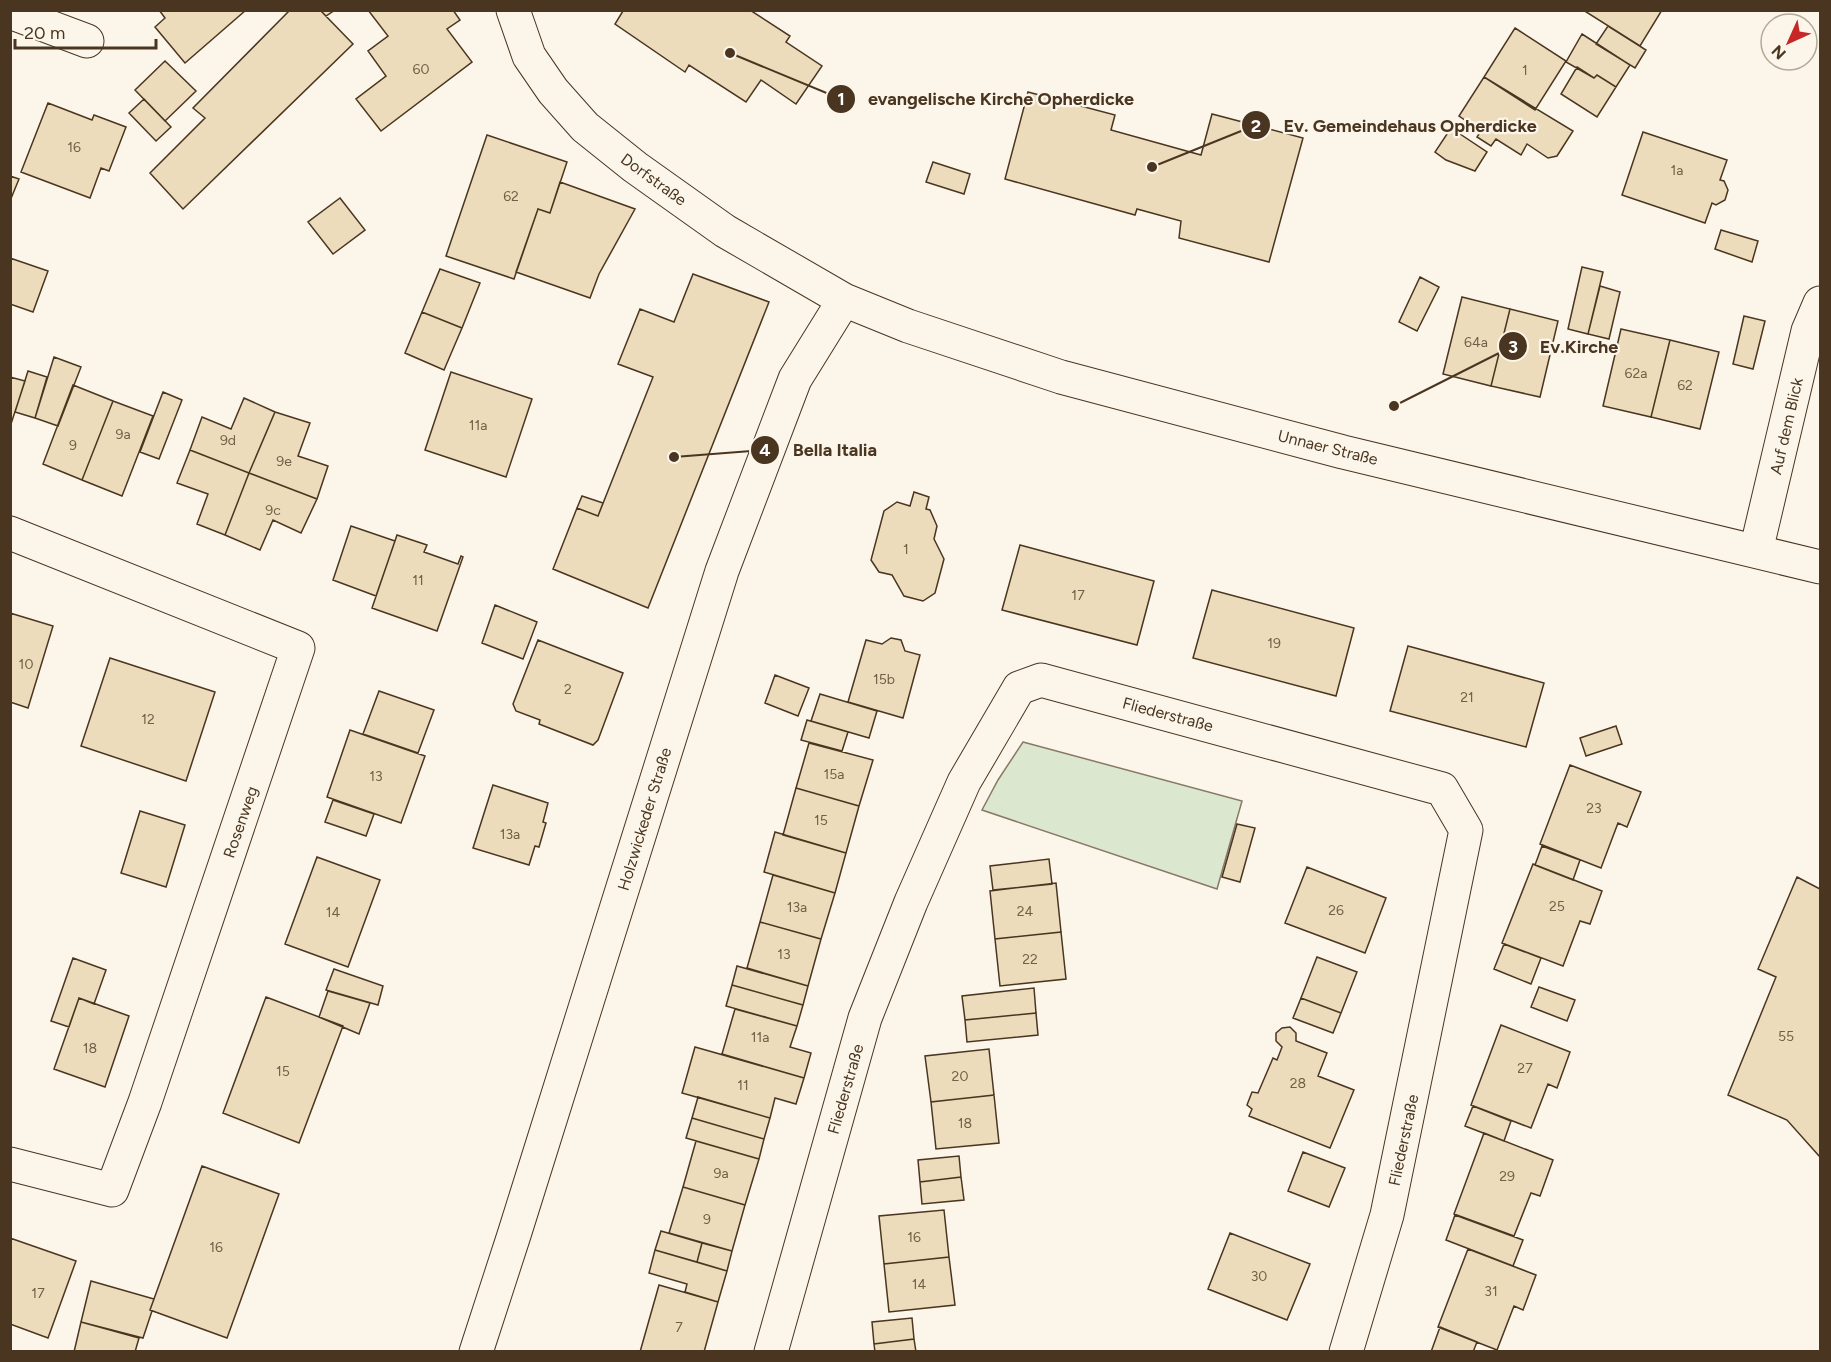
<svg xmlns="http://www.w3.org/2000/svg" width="1831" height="1362" viewBox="0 0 1831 1362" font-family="Figtree,sans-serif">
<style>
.green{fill:#dce7d0;stroke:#887966;stroke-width:1.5}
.building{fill:#ecdcbc;stroke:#4a3520;stroke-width:1.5}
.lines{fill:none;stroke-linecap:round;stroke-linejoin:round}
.street-casing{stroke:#4a3520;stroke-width:35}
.secondary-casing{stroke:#4a3520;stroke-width:35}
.street{stroke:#fbf6e9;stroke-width:33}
.secondary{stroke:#fbf6e9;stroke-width:33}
.labels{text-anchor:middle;stroke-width:4.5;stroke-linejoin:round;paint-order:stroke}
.number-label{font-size:14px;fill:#725f47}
.street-label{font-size:16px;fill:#4a3520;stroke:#fbf6e9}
.leader{fill:none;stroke:#4a3520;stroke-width:2}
.callout-dot{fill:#4a3520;stroke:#fbf6e9;stroke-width:2}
.mark-label{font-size:18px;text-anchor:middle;font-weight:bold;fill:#fff}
.callout-label{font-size:18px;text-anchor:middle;font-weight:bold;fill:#4a3520;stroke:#fbf6e9;stroke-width:4.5;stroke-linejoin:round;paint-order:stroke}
</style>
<rect width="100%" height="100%" fill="#fbf6e9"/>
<path class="green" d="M1023 742 1242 801 1217 889 982 810 998 780Z"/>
<path class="building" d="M159 10H246L185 63 155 27 165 18Z
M290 10H320L353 44 183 209 150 173 205 118 193 108Z
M320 10H335L326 16Z
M368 10H453L460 20 447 29 472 62 381 131 356 99 386 76 368 51 388 36Z
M621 10H750L790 36 786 42 822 66 796 104 761 80 746 102 689 65 685 72 615 24 623 11Z
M1583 10H1662L1640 46Z
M1608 26 1646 50 1635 68 1596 44Z
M1515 28 1566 61 1535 110 1484 77Z
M1582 34 1630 65 1616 87 1597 75 1594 78 1566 62Z
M165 61 196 91 165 121 135 90Z
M1577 67 1594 78 1597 75 1616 87 1597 117 1561 94Z
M1484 77 1573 131 1557 156 1548 158 1527 144 1521 155 1496 139 1491 146 1477 137 1481 131 1459 116Z
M1028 92 1115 115 1111 130 1201 155 1212 114 1303 138 1269 262 1179 238 1181 221 1137 209 1135 215 1005 179Z
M144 99 171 127 156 141 129 113Z
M48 103 92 120 94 115 126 127 109 171 101 168 90 198 21 172Z
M1451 128 1487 152 1475 171 1446 160 1435 152Z
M1643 132 1727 160 1720 180 1724 181 1728 190 1725 200 1716 205 1712 203 1705 223 1622 195Z
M487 135 567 162 550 213 538 209 514 279 446 256Z
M933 162 970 174 964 194 926 182Z
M10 176 19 179 10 201Z
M560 182 635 209 599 274 590 298 516 272 538 209 550 213Z
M340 198 365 230 333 254 308 222Z
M1721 230 1758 241 1752 262 1715 249Z
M10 258 48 271 33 312 10 304Z
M1582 267 1603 272 1588 334 1568 329Z
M440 269 480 283 462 328 422 312Z
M693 274 769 302 648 608 553 569 577 508 598 516 653 377 618 364 640 309 674 322Z
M1420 277 1439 287 1417 331 1399 322Z
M1600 286 1620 292 1609 339 1588 334Z
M1462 297 1510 309 1491 386 1443 374Z
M1510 309 1558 321 1540 397 1491 386Z
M422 312 462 328 444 370 405 353Z
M1744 316 1765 321 1753 369 1733 364Z
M1621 329 1670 340 1651 417 1603 406Z
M1670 340 1719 352 1700 429 1651 417Z
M54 357 81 367 58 426 35 418Z
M28 371 47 377 35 418 15 412Z
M451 372 532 399 506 477 425 450Z
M10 377 25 381 10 427Z
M73 385 113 401 82 480 43 464Z
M163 392 182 400 159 459 140 452Z
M244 398 275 412 249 473 190 450 202 417 231 429Z
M113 401 153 416 122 496 82 480Z
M275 412 310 423 298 456 328 466 317 499 249 473Z
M190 450 249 473 225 535 197 524 208 494 177 483Z
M249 473 317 499 301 533 273 520 260 550 225 535Z
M914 492 929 497 926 509 930 510 937 526 934 539 944 559 935 593 923 601 904 596 892 575 879 572 871 560 884 511 897 502 910 506Z
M582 496 603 503 598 516 577 508Z
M351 526 395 541 376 596 333 580Z
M397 535 427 545 424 552 458 564 461 556 463 557 437 631 372 608Z
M1020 545 1154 581 1137 645 1002 610Z
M1212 590 1354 628 1336 696 1193 658Z
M495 605 537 622 523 659 482 643Z
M10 613 53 626 28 708 10 702Z
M891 638 901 640 905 651 920 655 903 718 848 702 866 640 882 644Z
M538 640 623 673 598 740 593 745 539 724 540 720 516 711 513 704Z
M1408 646 1544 683 1526 747 1390 711Z
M110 658 215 692 186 781 81 746Z
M775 675 809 688 798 716 765 703Z
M379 691 434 710 418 753 363 734Z
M820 694 877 711 869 738 811 721Z
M807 720 848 732 842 751 801 740Z
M1616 726 1622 744 1586 756 1580 738Z
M350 730 425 756 401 823 327 797Z
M809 743 873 760 859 806 796 788Z
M1570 765 1641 792 1627 827 1618 823 1601 868 1540 844Z
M493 785 548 803 543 822 546 823 539 847 535 846 529 865 473 848Z
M796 788 859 806 846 853 783 835Z
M333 800 374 814 366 836 325 822Z
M140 811 185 825 166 887 121 873Z
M1237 824 1255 828 1240 882 1222 877Z
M775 832 846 853 835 893 764 872Z
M1542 846 1580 860 1573 880 1535 865Z
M317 857 380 880 348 967 285 944Z
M1049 859 1052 884 993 890 990 866Z
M1533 864 1602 891 1590 924 1580 921 1563 966 1502 943Z
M1307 867 1386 898 1365 953 1285 923Z
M773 875 835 893 821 939 760 922Z
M1797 877 1820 889V1157L1787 1120 1728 1095 1776 977 1758 969Z
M1056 883 1061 932 995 939 990 891Z
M760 922 821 939 808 986 747 968Z
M1061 932 1066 979 1000 986 995 939Z
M1504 944 1541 958 1531 984 1494 969Z
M1317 957 1357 972 1341 1013 1301 998Z
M73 958 106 970 94 1004 79 998 69 1027 51 1021Z
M737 966 808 986 803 1005 732 985Z
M334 969 383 986 378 1005 326 990Z
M732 985 803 1005 797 1026 726 1006Z
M1539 987 1575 1000 1567 1021 1531 1007Z
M1034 988 1036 1013 965 1020 962 996Z
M328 991 370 1003 359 1034 319 1017Z
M266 997 343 1026 299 1143 223 1113Z
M79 998 129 1016 105 1087 54 1069Z
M1301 998 1341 1013 1333 1033 1293 1018Z
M735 1009 797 1026 790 1047 811 1053 804 1078 722 1054Z
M1036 1013 1038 1035 967 1042 965 1020Z
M1501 1025 1570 1052 1557 1088 1548 1084 1531 1128 1471 1105Z
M1290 1027 1296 1033V1041L1327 1053 1318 1076 1354 1090 1330 1148 1249 1116 1252 1109 1247 1105 1252 1092 1258 1093 1273 1058 1277 1060 1282 1047 1276 1041V1033L1282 1028Z
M695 1047 804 1078 796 1104 775 1098 770 1118 682 1093Z
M989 1049 994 1095 931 1102 925 1056Z
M994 1095 999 1143 936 1149 931 1102Z
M698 1097 770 1118 764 1139 692 1118Z
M1473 1106 1511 1121 1504 1141 1465 1126Z
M692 1118 764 1139 759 1159 686 1138Z
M1484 1133 1553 1160 1540 1196 1531 1193 1514 1236 1454 1214Z
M696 1141 759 1159 745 1205 683 1187Z
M1303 1152 1345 1168 1329 1207 1288 1191Z
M959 1156 961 1177 920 1182 918 1160Z
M202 1166 279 1194 227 1338 150 1310Z
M961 1177 964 1200 922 1204 920 1182Z
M683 1187 745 1205 732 1251 669 1233Z
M944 1210 949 1257 884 1264 879 1216Z
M1455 1215 1523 1240 1513 1266 1446 1240Z
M661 1231 702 1243 697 1262 655 1250Z
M1230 1233 1310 1264 1287 1320 1208 1289Z
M10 1238 76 1261 48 1338 10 1324Z
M702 1243 732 1251 727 1271 697 1262Z
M1468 1249 1536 1275 1523 1310 1514 1306 1497 1350 1438 1327Z
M655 1250 727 1271 718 1302 685 1292 687 1284 649 1273Z
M949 1257 955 1305 889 1312 884 1264Z
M91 1281 154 1299 150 1310 152 1311 143 1338 81 1322Z
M659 1285 718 1302 704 1352H640Z
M912 1318 914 1339 874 1344 872 1322Z
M81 1322 139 1338 135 1352H74Z
M1440 1327 1477 1342 1473 1352H1431Z
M914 1339 916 1352H875L874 1344Z"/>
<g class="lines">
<defs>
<path id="street" d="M10 12 87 41
M10 533 298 648 145 1102 112 1190 10 1164
M1756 551 1808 331 1820 303
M771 1352 865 1018 911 902 964 782 1019 688 1041 680 1442 789 1466 830 1387 1215 1346 1352"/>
<path id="secondary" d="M513 10 529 56 553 91 585 127 635 167 725 231 844 300 908 326 1061 377 1343 452 1820 567
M476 1352 514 1235 722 571 795 379 844 300"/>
</defs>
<use href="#street" class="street-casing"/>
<use href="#secondary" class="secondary-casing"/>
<use href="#street" class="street"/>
<use href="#secondary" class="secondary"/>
</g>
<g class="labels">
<g class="number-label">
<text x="421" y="74">60</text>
<text x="1525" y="75">1</text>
<text x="74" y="152">16</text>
<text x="1677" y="175">1a</text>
<text x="511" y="201">62</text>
<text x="1476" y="347">64a</text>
<text x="1636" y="378">62a</text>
<text x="1685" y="390">62</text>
<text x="478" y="430">11a</text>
<text x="123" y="439">9a</text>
<text x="228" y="445">9d</text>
<text x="73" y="450">9</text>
<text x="284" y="466">9e</text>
<text x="273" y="515">9c</text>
<text x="906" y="554">1</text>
<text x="418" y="585">11</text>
<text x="1078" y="600">17</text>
<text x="1274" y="648">19</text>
<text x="26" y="669">10</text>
<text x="884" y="684">15b</text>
<text x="568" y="694">2</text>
<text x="1467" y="702">21</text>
<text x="148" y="724">12</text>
<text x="834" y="779">15a</text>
<text x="376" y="781">13</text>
<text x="1594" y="813">23</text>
<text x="821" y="825">15</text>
<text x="510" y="839">13a</text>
<text x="1557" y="911">25</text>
<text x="797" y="912">13a</text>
<text x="1336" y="915">26</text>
<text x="1025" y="916">24</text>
<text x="333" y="917">14</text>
<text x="784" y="959">13</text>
<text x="1030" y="964">22</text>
<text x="1786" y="1041">55</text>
<text x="760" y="1042">11a</text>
<text x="90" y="1053">18</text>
<text x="1525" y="1073">27</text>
<text x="283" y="1076">15</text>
<text x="960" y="1081">20</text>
<text x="1298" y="1088">28</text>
<text x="743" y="1090">11</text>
<text x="965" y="1128">18</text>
<text x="721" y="1178">9a</text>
<text x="1507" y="1181">29</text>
<text x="707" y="1224">9</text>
<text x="914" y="1242">16</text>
<text x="216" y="1252">16</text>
<text x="1259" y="1281">30</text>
<text x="919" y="1289">14</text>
<text x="1491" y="1296">31</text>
<text x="38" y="1298">17</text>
<text x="679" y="1332">7</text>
</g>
<g class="street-label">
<text transform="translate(654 179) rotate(36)" y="6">Dorfstraße</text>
<text transform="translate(1786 426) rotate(-77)" y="6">Auf dem Blick</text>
<text transform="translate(1328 447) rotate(14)" y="6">Unnaer Straße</text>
<text transform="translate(1168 714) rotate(15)" y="6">Fliederstraße</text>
<text transform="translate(644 819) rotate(-73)" y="6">Holzwickeder Straße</text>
<text transform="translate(240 822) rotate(-71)" y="6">Rosenweg</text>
<text transform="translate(845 1089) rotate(-74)" y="6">Fliederstraße</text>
<text transform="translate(1403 1140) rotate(-78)" y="6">Fliederstraße</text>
</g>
</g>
<path class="leader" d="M730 53L841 99M1152 167L1256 125M1394 406L1513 346M674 457L765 450"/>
<g class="callout-dot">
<circle cx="730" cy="53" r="6"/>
<circle cx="1152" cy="167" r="6"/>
<circle cx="1394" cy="406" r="6"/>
<circle cx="674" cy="457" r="6"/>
<circle cx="841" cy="99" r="15"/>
<circle cx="1256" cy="125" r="15"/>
<circle cx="1513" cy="346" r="15"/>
<circle cx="765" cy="450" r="15"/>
</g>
<g class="mark-label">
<text x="841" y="105">1</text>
<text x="1256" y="132">2</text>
<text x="1513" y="353">3</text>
<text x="765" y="456">4</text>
</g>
<g class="callout-label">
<text x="1001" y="105">evangelische Kirche Opherdicke</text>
<text x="1410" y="132">Ev. Gemeindehaus Opherdicke</text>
<text x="1579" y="353">Ev.Kirche</text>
<text x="835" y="456">Bella Italia</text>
</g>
<rect width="1831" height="1362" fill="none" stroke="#4a3520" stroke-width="24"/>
<g transform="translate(1789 42) rotate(225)"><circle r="28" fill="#fbf6e9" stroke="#b4a999" stroke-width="1.5"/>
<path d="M0-4.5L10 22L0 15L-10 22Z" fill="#c62828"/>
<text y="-9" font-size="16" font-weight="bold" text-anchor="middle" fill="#4a3520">N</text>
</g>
<path d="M15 39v9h141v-9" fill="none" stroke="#4a3520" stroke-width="3"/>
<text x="24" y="39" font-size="18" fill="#4a3520" stroke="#fbf6e9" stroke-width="4.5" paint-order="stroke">20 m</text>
</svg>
